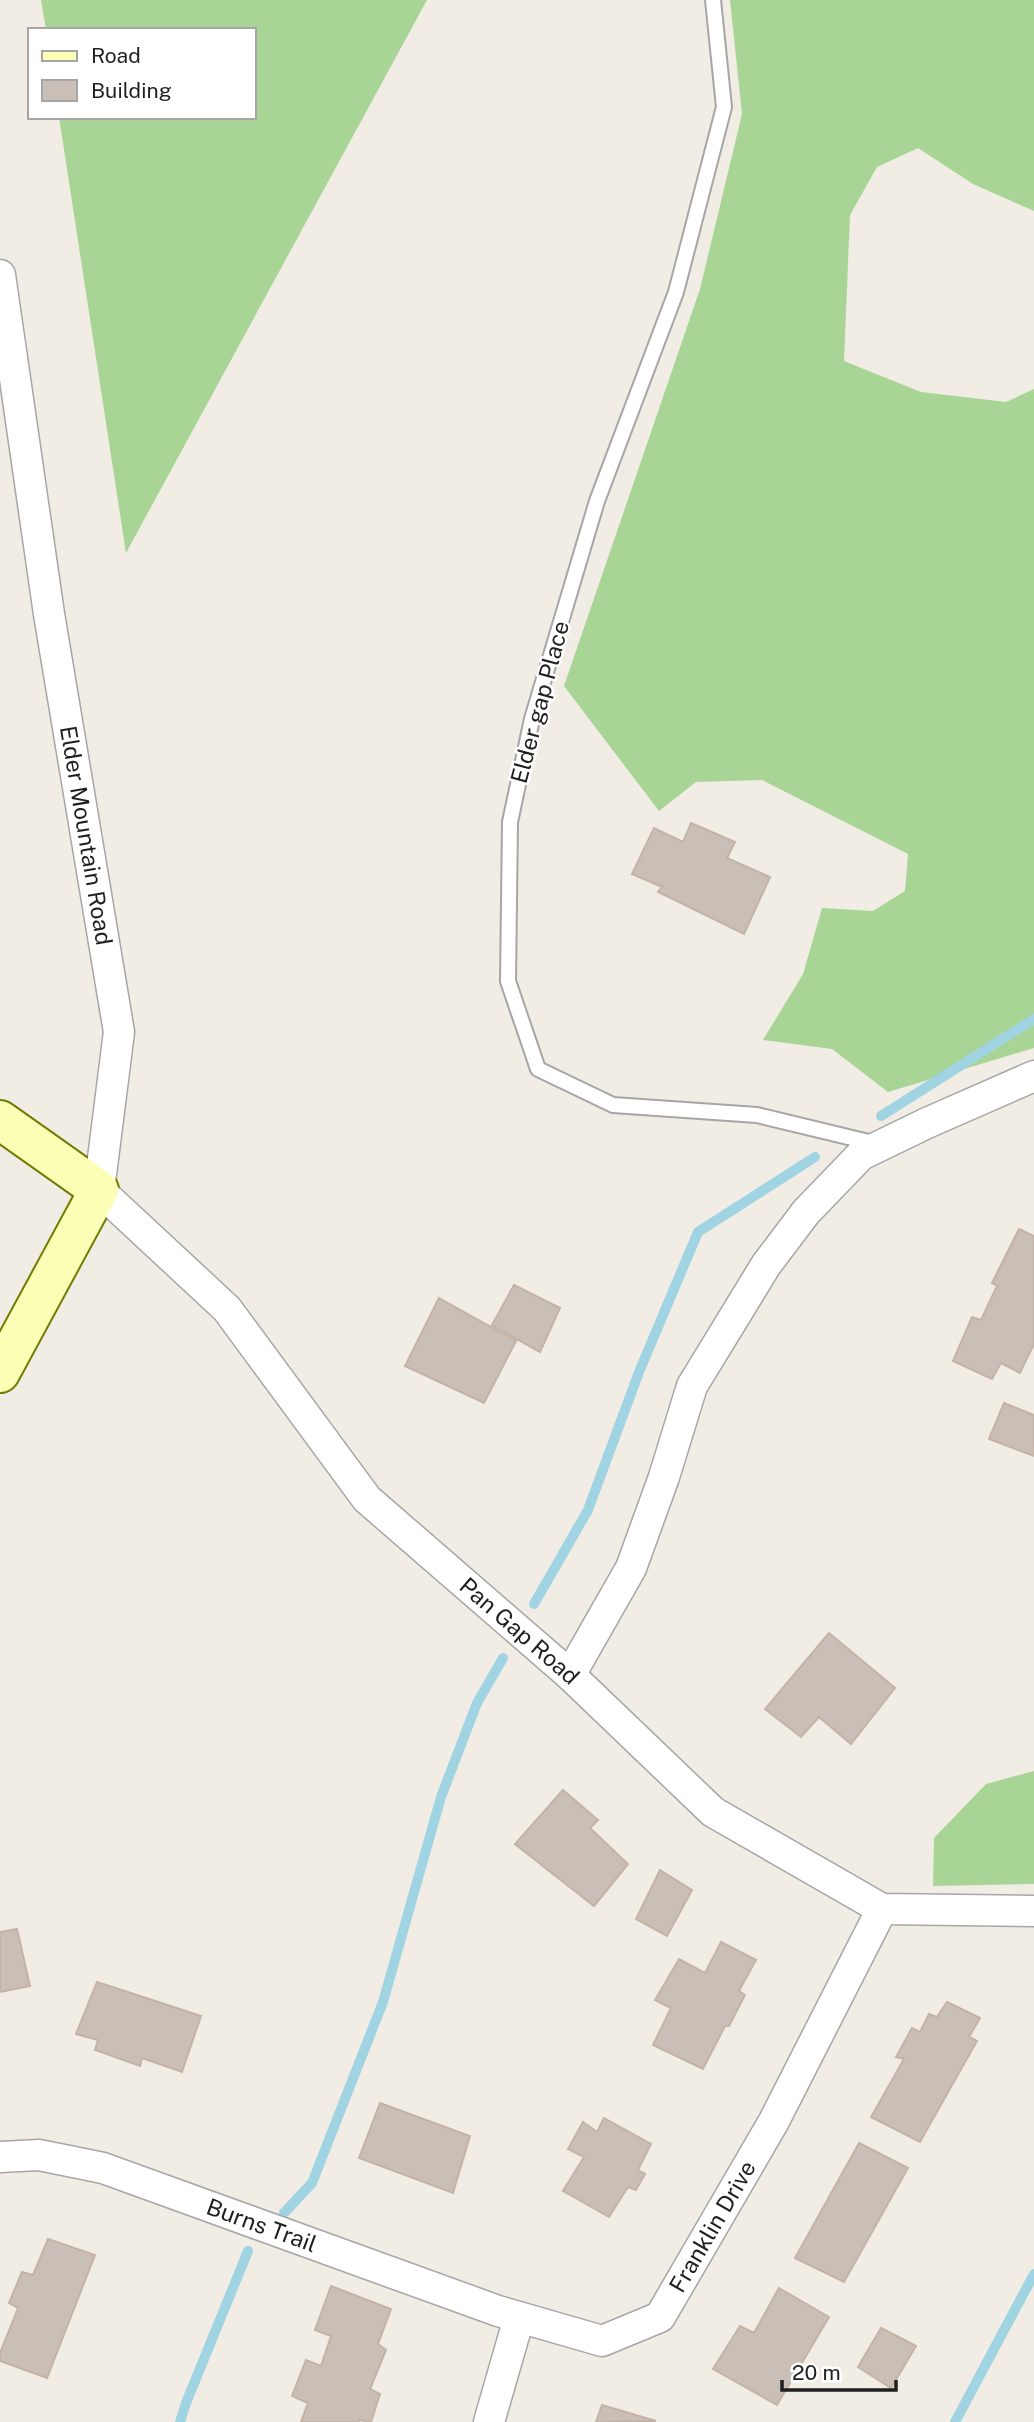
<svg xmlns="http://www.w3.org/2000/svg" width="1034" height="2422" viewBox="0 0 1034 2422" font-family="'Public Sans',sans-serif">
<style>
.forest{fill:#a8d496}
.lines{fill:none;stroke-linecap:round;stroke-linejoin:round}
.stream{stroke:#a1d4e3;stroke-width:10}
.building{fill:#c9bfb7;stroke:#c4b3a5;stroke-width:2}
.lane-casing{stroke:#a6a6a6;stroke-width:18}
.street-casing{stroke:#a6a6a6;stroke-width:33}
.secondary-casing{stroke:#6f7d00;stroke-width:42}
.lane{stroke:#fff;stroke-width:14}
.street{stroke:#fff;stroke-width:30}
.secondary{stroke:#fbffb5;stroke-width:38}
.labels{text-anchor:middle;stroke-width:5;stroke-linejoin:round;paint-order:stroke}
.street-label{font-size:23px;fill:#1f1f1f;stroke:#fff}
</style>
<rect width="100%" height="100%" fill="#f1ede5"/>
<path class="forest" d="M41 0H427L126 553 59 117H254V30H46Z
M730 0H1034V211L973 184 918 148 877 167 850 215 844 361 921 392 1006 402 1034 389V1048L888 1092 832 1049 763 1040 803 974 822 908 873 911 905 891 908 854 762 780 696 782 659 811 564 686 700 289 742 114Z
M1034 1771V1884L933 1886 934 1838 986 1784Z"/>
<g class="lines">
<path class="stream" d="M881 1116 1034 1019
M534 1604 588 1510 639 1372 698 1232 815 1157
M284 2213 312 2183 383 2002 441 1797 477 1703 503 1658
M180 2422 186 2403 248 2251
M955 2422 1034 2274"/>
</g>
<path class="building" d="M691 823 735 842 727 858 770 877 744 934 658 892 662 887 632 874 654 828 683 842Z
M1019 1229 1034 1236V1344L1020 1373 1001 1363 992 1379 953 1361 972 1317 981 1320 997 1286 992 1283Z
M514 1285 560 1308 540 1352 492 1325Z
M439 1298 516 1341 484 1403 405 1366Z
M1004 1403 1034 1415V1456L989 1439Z
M829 1633 895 1688 851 1744 819 1717 801 1737 765 1709Z
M563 1790 598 1820 590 1828 628 1864 594 1906 515 1844Z
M660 1870 692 1890 667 1936 636 1919Z
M17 1929 30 1986 0 1992V1932Z
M721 1942 756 1960 739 1991 745 1995 729 2026H725L703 2069 653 2045 671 2008 655 2000 679 1959 705 1973Z
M97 1982 201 2016 182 2072 142 2058 140 2066 95 2050 98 2040 76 2034Z
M947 2002 980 2018 969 2037 977 2041 920 2142 871 2117 904 2059 896 2057 912 2028 920 2032 929 2014 937 2017Z
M380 2103 470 2136 453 2193 359 2158Z
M604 2118 651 2144 638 2170 645 2174 636 2190 628 2187 609 2217 563 2191 584 2157 568 2149 583 2122 597 2132Z
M859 2143 908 2168 844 2282 795 2258Z
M48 2239 95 2255 47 2378 0 2361V2353L18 2308 9 2303 22 2272 33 2275Z
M331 2286 391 2309 378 2344 386 2350 370 2389 380 2394 371 2422 359 2420 358 2422H301L308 2403 292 2396 306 2360 321 2366 331 2336 315 2330Z
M779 2288 829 2317 777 2405 713 2369 740 2326 754 2333Z
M881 2328 916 2346 891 2388 858 2367Z
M602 2405 656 2421 596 2422Z"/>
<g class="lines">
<defs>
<path id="lane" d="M713 0 724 107 676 292 597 501 532 719 510 822 508 981 538 1069 613 1105 757 1115 877 1144"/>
<g id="street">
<path id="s1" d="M0 275 49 614 119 1032 99 1190 227 1309 367 1499 570 1675 713 1812 882 1909 1034 1911"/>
<path d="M570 1675 631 1568 664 1477 692 1386 766 1265 806 1212 861 1155 927 1123 1034 1076"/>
<path id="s2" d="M0 2157 39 2155 103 2168 498 2311 602 2341 660 2317 774 2121 882 1909"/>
<path d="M489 2422 519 2318"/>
</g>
<path id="secondary" d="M0 1120 99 1190 0 1373"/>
</defs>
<use href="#lane" class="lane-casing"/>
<use href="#street" class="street-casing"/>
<use href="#secondary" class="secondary-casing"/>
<use href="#lane" class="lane"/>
<use href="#street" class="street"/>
<use href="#secondary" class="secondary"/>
</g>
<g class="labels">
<g class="street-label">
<text transform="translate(540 702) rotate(-75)" y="8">Elder gap Place</text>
<text dy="8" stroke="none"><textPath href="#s1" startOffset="567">Elder Mountain Road</textPath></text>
<text dy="8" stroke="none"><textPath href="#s1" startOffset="1538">Pan Gap Road</textPath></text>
<text dy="8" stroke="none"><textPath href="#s2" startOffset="273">Burns Trail</textPath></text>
<text dy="8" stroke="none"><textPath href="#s2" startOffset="800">Franklin Drive</textPath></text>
</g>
</g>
<rect x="28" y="28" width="228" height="91" fill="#ffffff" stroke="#a5a5a5" stroke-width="2"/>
<rect x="42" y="51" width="35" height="10" fill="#fbffb5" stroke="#a5a5a5" stroke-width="2"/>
<text x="91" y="63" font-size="21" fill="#1f1f1f">Road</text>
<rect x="42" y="80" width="35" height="21" fill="#c9bfb7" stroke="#a5a5a5" stroke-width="2"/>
<text x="91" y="98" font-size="21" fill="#1f1f1f">Building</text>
<path d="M782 2380v10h114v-10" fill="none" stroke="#1f1f1f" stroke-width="3.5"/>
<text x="792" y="2380" font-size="21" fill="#1f1f1f" stroke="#ffffff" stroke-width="5" paint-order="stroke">20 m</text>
</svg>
